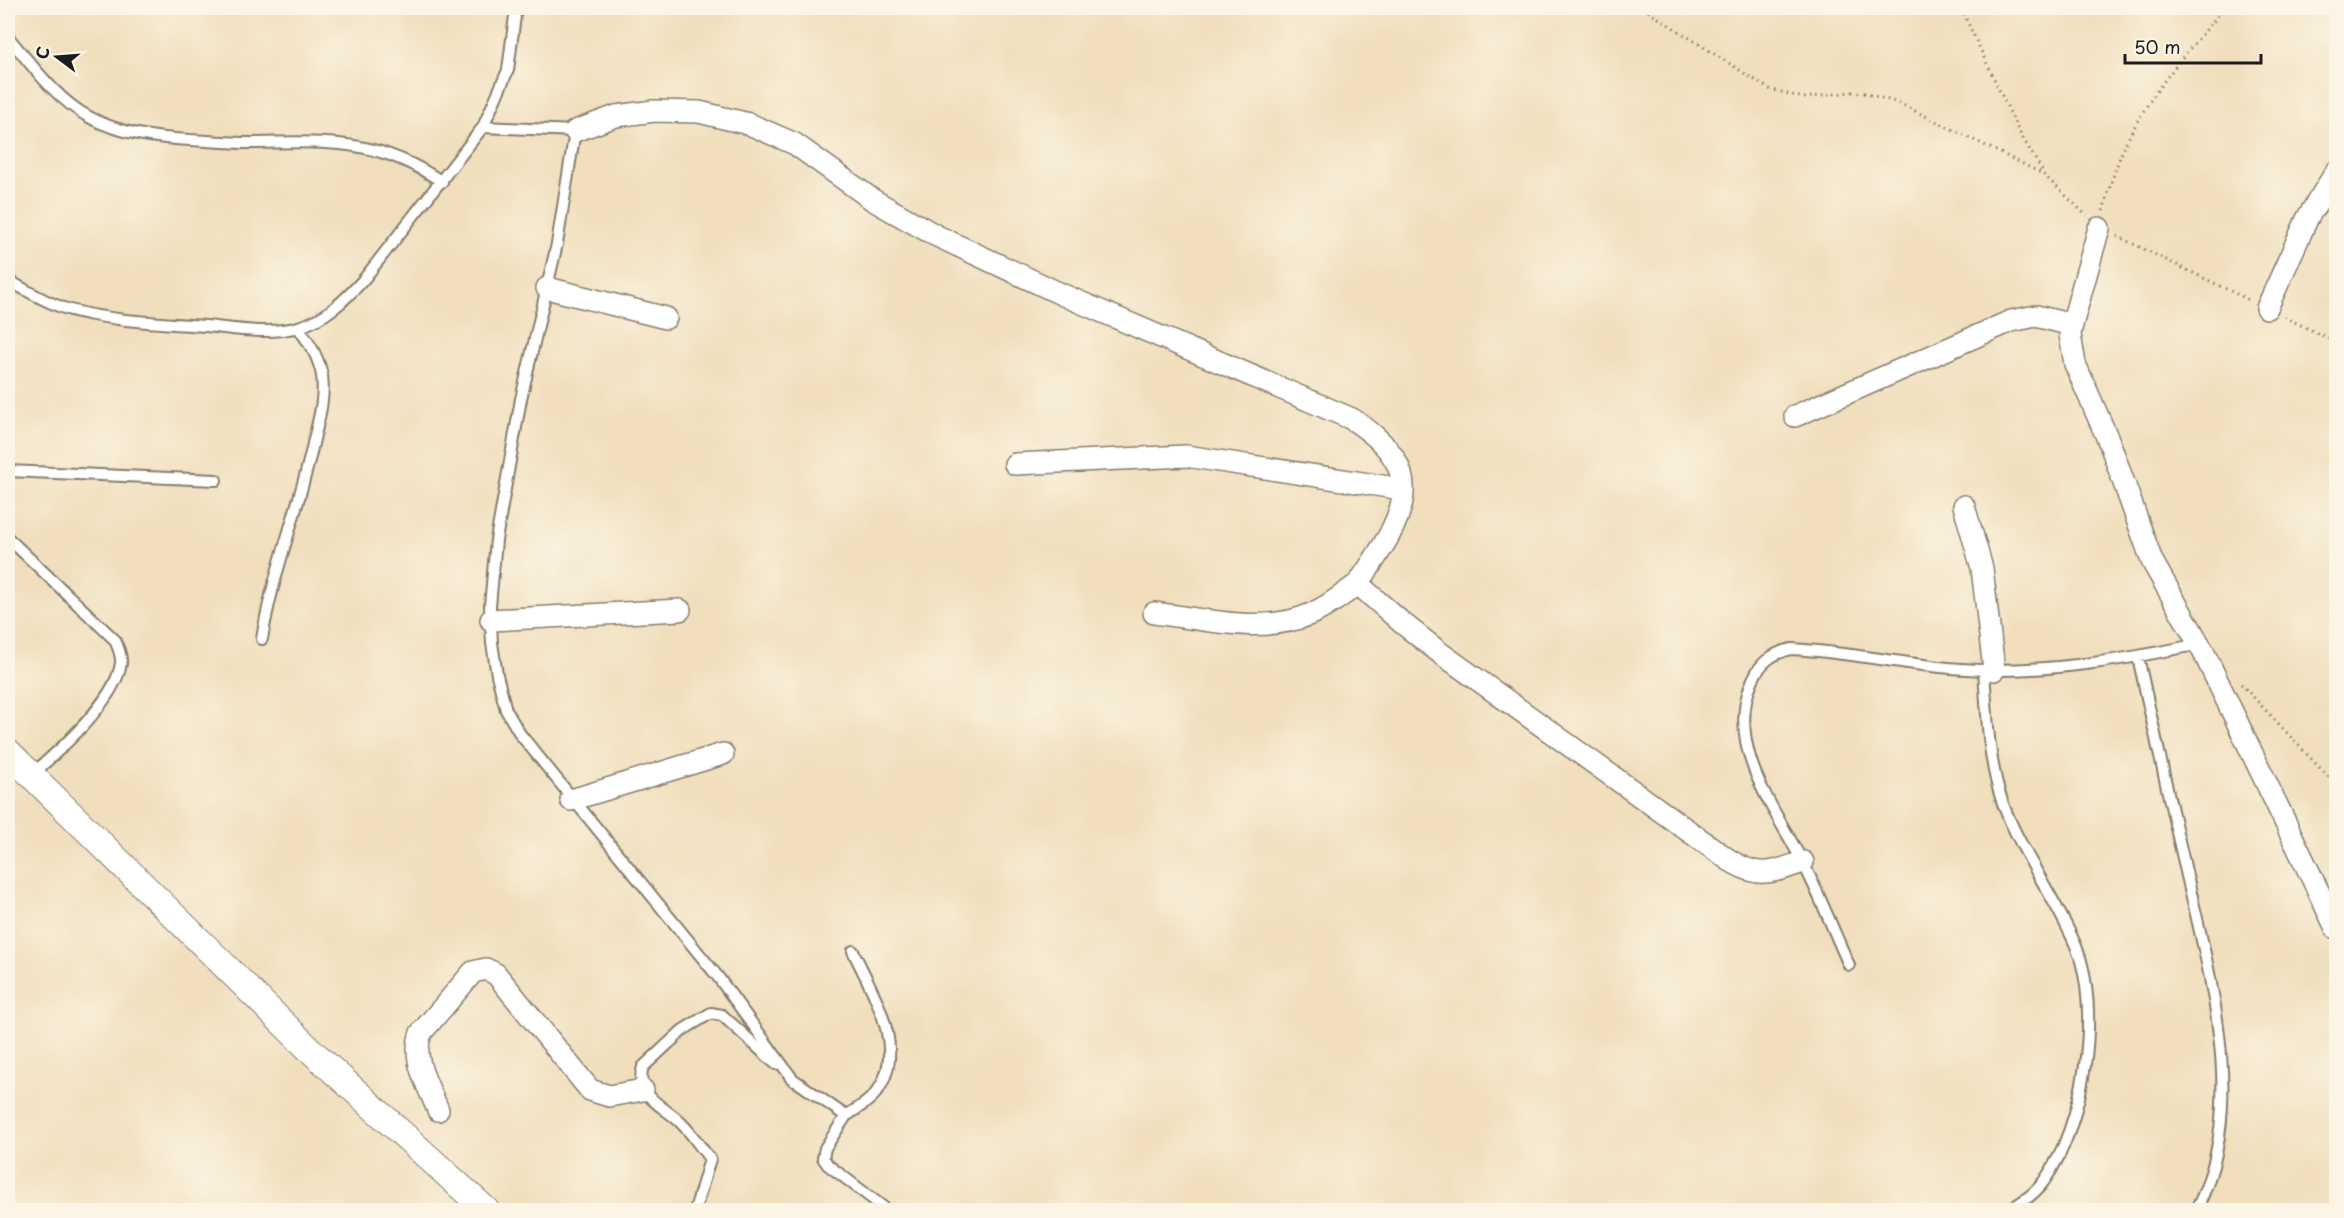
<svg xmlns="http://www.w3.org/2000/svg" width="2344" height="1218" viewBox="0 0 2344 1218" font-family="'Playpen Sans',sans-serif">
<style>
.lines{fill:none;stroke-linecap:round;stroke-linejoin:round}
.service-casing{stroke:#867d6c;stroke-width:14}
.minor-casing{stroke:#867d6c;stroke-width:24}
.tertiary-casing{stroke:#867d6c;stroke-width:28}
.path{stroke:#867d6c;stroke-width:3;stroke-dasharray:1.5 4.5;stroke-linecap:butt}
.service{stroke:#fff;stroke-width:10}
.minor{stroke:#fff;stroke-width:21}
.tertiary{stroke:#fff;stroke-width:26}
</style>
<rect width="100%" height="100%" fill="#fcf5e5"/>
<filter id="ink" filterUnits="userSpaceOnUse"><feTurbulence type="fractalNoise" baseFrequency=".0167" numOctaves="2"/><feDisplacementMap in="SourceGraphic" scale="12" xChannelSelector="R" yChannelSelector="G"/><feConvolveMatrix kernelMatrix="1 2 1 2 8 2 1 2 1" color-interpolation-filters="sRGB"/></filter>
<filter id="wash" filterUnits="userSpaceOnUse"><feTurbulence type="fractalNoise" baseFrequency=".008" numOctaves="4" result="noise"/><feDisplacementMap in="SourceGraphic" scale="24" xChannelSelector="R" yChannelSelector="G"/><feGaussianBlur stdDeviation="1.35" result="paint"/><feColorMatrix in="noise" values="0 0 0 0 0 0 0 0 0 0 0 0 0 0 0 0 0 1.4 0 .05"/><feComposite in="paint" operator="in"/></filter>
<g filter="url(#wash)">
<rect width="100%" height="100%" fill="#f0debc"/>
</g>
<g filter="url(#ink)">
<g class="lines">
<defs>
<path id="service" d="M8 37C32 65 56 99 89 117 120 134 156 138 190 140 210 141 230 143 249 143 324 142 377 137 442 182
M483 127 575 131 557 244 521 399 496 540 490 606 492 643 497 675 506 710 520 734 718 977 794 1081
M8 280C25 290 42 300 61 307 102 321 163 323 206 326 235 329 270 335 298 327 325 320 346 299 364 279L483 127 508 70 516 8
M8 471 216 480
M8 538 115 640C118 648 122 655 121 663 116 700 58 752 31 775
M262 639C273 570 300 507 314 439 319 419 325 397 322 376 319 357 309 343 298 327
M2138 657C2153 724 2167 791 2183 858 2207 967 2251 1105 2196 1210
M1984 670C1987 715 1988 761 2003 804 2022 854 2055 897 2076 946 2102 1010 2084 1126 2044 1181 2035 1194 2022 1202 2009 1210
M1849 965C1834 932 1821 898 1804 865 1777 811 1727 751 1750 687 1757 666 1769 654 1791 649 1856 652 1921 669 1986 670 2058 671 2129 659 2199 644
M790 1077 846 1116 825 1148 823 1158 828 1165 887 1210
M846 1116C856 1109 868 1103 875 1094 910 1051 872 992 853 951
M695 1210 710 1159C701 1148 693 1135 683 1125 667 1107 633 1097 643 1067L683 1030 711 1013 722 1015 776 1064"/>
<path id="minor" d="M575 131 616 116 654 111 699 112 749 124 795 144 873 200 935 235 1061 294 1352 419C1435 473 1402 519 1358 584L1401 622 1439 652 1729 860C1760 879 1770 873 1803 862
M2099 228 2072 325 2070 335 2075 364 2110 444 2152 561 2203 651 2336 928
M547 288 666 318
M2267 308 2308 217 2336 172
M1795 416 2011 321 2036 316 2072 325
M1015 464 1186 456 1402 489
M1964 506 1982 568 1994 670
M1154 613C1203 619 1263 635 1311 614 1328 607 1342 595 1358 584
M491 620 680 610
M571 800 723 754
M438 1110C428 1085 411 1060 421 1033L473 972 486 969 496 974 590 1090 609 1096 643 1090"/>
<path id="tertiary" d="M8 752 308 1048 486 1210"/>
</defs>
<use href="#service" class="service-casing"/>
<use href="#minor" class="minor-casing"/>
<use href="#tertiary" class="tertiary-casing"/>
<path class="path" d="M1643 8 1769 89 1804 98 1850 92 1864 93 1899 103 2043 174 2087 216
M1961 8 2018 130 2043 172
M2103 211C2110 186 2117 161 2129 137 2153 89 2190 48 2225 8
M2117 236 2251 301
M2284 317 2336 342
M2241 684 2336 785"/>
<use href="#service" class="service"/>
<use href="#minor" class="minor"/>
<use href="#tertiary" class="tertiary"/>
</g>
</g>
<rect width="2344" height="1218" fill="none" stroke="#fcf5e5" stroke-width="30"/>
<g transform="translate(57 57) rotate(286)" stroke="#fcf5e5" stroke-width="4.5" paint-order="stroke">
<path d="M0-4.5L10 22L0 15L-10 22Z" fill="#1c1c1c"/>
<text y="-9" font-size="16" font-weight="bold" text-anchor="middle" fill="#1c1c1c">С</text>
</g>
<path d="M2125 54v9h136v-9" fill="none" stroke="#1c1c1c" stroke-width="3"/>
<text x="2134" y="54" font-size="18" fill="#1c1c1c" stroke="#fcf5e5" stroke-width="4.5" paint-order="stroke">50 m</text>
</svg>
